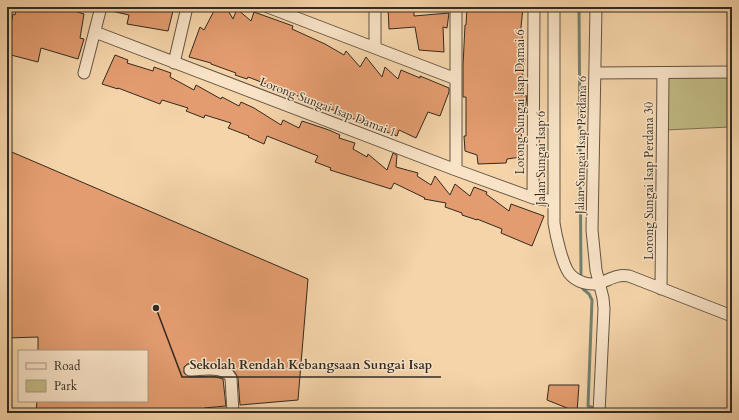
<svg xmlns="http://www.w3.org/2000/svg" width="739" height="420" viewBox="0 0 739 420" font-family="Cardo,serif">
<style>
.green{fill:#c2bb84;stroke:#7a7252}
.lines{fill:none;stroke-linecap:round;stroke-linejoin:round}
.stream{stroke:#728070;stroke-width:3}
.building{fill:#e39c6f;stroke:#322a21}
.street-casing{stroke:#635443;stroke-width:13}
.street{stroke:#f8e3c7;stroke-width:11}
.labels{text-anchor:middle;stroke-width:3;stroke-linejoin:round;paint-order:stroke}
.street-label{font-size:12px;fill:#322a21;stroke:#f8e3c7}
.leader{fill:none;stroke:#322a21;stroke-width:1.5}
.callout-dot{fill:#322a21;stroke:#f8e3c7;stroke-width:1.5}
.callout-label{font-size:13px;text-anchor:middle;font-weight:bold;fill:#322a21;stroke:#f8e3c7;stroke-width:3;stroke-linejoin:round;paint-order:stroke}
</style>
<rect width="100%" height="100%" fill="#f5d4a9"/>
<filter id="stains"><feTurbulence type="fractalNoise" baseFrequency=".005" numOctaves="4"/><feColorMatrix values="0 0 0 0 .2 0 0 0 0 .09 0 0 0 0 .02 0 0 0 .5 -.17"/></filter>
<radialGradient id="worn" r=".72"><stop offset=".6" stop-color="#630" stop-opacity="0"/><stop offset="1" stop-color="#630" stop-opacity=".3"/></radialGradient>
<path class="green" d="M666 75H730V127L665 130Z"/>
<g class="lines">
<path class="stream" d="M579 7 581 275
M583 289 589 294 592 300 588 406 596 409
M601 410 609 413"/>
</g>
<path class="building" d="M17 7H62L84 14 80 38 84 39 78 59 41 48 38 62 7 54V44L13 14 15 15Z
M108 7H174L168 31 127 24 129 15 107 10Z
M216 7H226L233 19 237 9 251 21 254 12 293 26 292 29 325 44 344 55 346 51 360 67 366 57 382 77 385 67 398 79 401 70 420 78V76L449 88V92L440 116 428 112 416 138 399 130 397 136 362 123V121L342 116 343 113 298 99V96L248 77 247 79 235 75 236 73 211 64V63L189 57 200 27 204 30Z
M388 7H414V16L449 13 447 28 443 27 444 52 419 50 415 27 389 29Z
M467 7H523L521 27 525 61H524L521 95 527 96 521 138H524L521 157 507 159 506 163 478 164 477 155 465 151 464 136H466V97H463V66L465 25H466Z
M115 55 128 60 127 63 153 71 154 67 171 73 170 77 194 90 196 85 221 99 222 97 239 106 241 102 254 108 281 125 283 120 299 128 302 121 329 130 340 135 339 138 355 143 353 149 367 157 368 154 387 170 393 153 397 155 396 167 418 173 417 176 431 185 435 176 450 195 455 184 470 196 474 187 487 192 486 194 509 211 511 204 544 216 532 246 501 233 502 229 477 219V220L462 215V213L445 207 446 203 424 199 425 198 394 183 391 189 330 170 331 168 315 162 318 156 267 136 264 144 248 137 249 136 228 128 231 123 205 115 204 118 186 111 188 108 162 100 160 104 118 88V89L102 84Z
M7 150 308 279 298 400 240 405 238 378 236 374 232 368 226 365 206 362 187 364 184 367V373L190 377 212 376 223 379 226 406 204 408V413H36L37 401H147V351H38V337L7 338Z
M549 385H579L577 412 547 400Z"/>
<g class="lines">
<defs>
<path id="street" d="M268 7 456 79
M554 7V223C556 236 562 263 569 273 576 282 589 286 600 283 611 279 617 274 629 276L732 316
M596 7 592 230 596 270 603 298 604 309 599 413
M7 8V7
M95 32 456 170 533 198 554 201
M375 48V7
M174 63 187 7
M84 73 101 7
M595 73 732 72
M456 170V7
M533 198 534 7
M661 289 663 73
M190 370C203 370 224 365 231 378L233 413"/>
</defs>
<use href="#street" class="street-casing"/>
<use href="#street" class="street"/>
</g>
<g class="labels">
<g class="street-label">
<text transform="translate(520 102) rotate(-90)" y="4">Lorong Sungai Isap Damai 6</text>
<text transform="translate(328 107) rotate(21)" y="4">Lorong Sungai Isap Damai 1</text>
<text transform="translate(581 145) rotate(-89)" y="4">Jalan Sungai Isap Perdana 6</text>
<text transform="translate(541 158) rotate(-90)" y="4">Jalan Sungai Isap 6</text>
<text transform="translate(649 181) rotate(-90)" y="4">Lorong Sungai Isap Perdana 30</text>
</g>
</g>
<path class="leader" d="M156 308L182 377H441"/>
<circle class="callout-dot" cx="156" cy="308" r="4"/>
<g class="callout-label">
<text x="311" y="369">Sekolah Rendah Kebangsaan Sungai Isap</text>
</g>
<rect width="739" height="420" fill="none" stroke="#f5d4a9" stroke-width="24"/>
<rect x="8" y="8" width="723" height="404" fill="none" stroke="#322a21" stroke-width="2"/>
<rect x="12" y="12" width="715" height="396" fill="none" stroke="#322a21"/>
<rect x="18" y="350" width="130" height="52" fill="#f8e3c7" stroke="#a99985"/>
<rect x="26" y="363" width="20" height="6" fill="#f8e3c7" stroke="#a99985"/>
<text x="54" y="370" font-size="12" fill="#322a21">Road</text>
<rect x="26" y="380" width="20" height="12" fill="#c2bb84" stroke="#a99985"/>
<text x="54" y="390" font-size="12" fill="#322a21">Park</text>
<rect width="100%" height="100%" filter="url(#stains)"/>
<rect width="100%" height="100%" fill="url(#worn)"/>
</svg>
